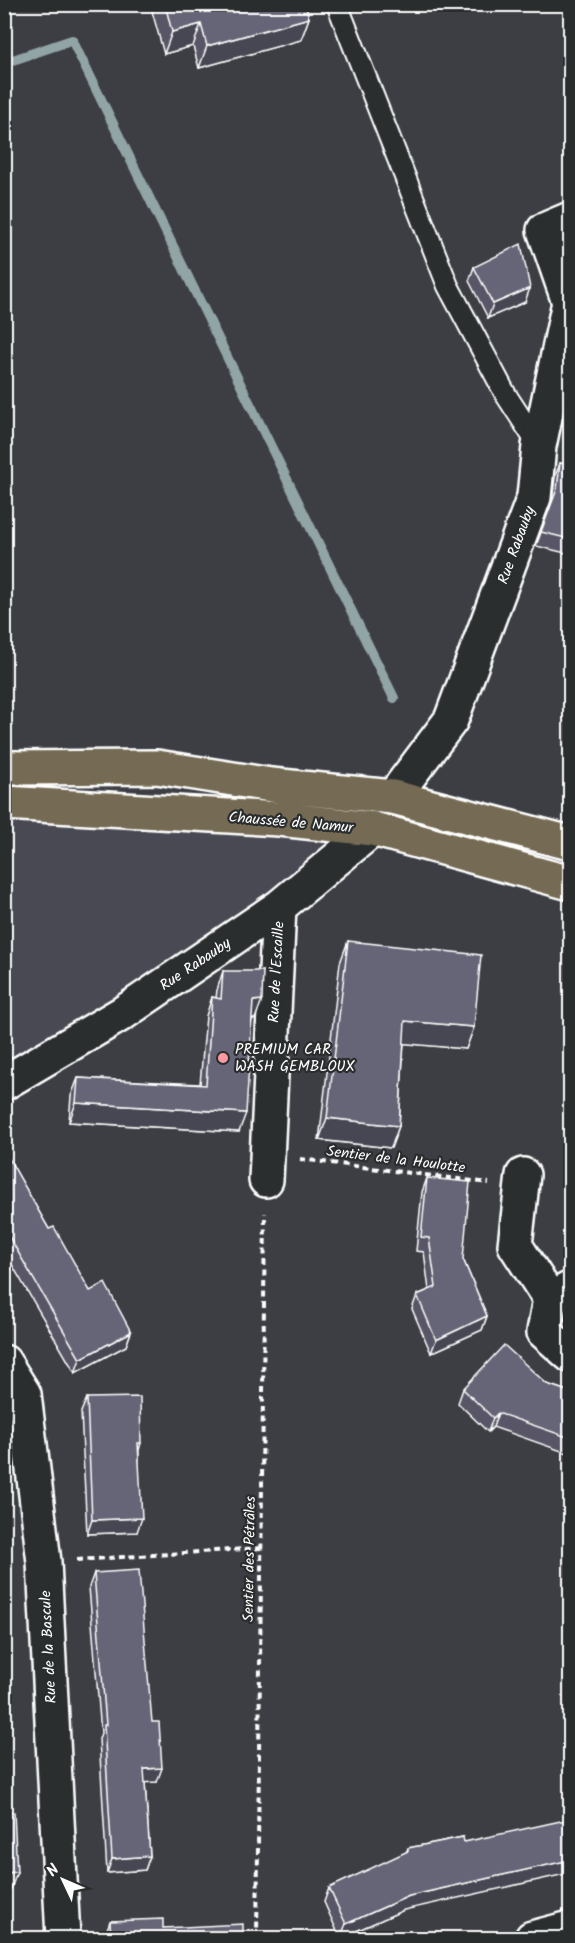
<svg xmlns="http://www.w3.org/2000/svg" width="575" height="1943" viewBox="0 0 575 1943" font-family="Kalam,sans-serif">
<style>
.built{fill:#494a53}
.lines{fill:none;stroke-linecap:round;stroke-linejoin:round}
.stream{stroke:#91a4a6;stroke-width:10}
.lane-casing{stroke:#fff;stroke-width:24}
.street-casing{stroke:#fff;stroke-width:38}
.primary-casing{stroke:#fff;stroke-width:38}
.path{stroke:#fff;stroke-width:4;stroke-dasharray:6 4.5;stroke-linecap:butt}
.lane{stroke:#2a2d2e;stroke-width:20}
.street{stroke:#2a2d2e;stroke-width:33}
.primary{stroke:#746b52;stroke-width:33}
.wall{fill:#585766;stroke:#fff;stroke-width:1.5}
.shaded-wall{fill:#474753;stroke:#fff;stroke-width:1.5}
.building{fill:#666577;stroke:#fff;stroke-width:1.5}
.poi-dot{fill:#ff9aa2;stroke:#2a2d2e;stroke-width:2}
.labels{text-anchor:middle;stroke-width:4.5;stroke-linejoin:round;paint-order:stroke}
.street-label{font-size:15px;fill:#fff;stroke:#2a2d2e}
.poi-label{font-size:15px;fill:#fff;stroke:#2a2d2e;text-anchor:start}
</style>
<rect width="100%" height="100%" fill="#3c3e44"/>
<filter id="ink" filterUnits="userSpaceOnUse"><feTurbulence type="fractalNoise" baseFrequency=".0167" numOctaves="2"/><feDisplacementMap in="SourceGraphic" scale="12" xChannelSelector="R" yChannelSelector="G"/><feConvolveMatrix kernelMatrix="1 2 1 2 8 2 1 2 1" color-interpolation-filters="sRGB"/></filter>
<g filter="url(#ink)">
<path class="built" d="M4 803 373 829 5 1083Z"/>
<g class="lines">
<path class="stream" d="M4 63 72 40 394 698"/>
<defs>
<path id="lane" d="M337 4 448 286 506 395 539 446"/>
<path id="street" d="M393 797 451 720 534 497 539 446 569 302 544 230 570 219
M4 1083 123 1013 279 907 373 829
M523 1175 515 1245 550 1299
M266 1180 279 907
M569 1289 550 1299 544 1332 570 1355
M4 1362 24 1394 44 1562 63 1938
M532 1938 570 1928"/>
<path id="primary" d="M4 768 157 767 271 785 393 797 570 843
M4 803 279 819 373 829 570 883"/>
</defs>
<use href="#lane" class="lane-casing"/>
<use href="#street" class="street-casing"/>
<use href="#primary" class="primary-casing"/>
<path class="path" d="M300 1159 489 1183
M77 1560 261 1548
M257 1938 265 1213"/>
<use href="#lane" class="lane"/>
<use href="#street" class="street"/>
<use href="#primary" class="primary"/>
</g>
<path class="wall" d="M150 4H305L309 18 301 40 199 68 193 46 164 54Z
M474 267 525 302 488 318 469 281Z
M560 463 570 465V554L536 546 552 503 555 477Z
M348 941 474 1027 466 1049 404 1043 399 1126 391 1148 319 1140 340 963Z
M223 971 255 1019H252L239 1132 69 1122 71 1096 78 1078 200 1084 206 1016 212 997 216 998 217 990Z
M4 1150 49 1229 90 1291 131 1332 126 1346 75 1373 4 1251Z
M427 1178 463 1259 487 1316 482 1330 431 1353 412 1309 417 1295 429 1290 424 1252 416 1251 422 1192Z
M547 1384 570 1392V1454L493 1427 488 1432 458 1403 463 1389Z
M87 1398 141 1443 139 1450 137 1532 87 1534 81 1412Z
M94 1573 157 1782H145L150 1856 145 1870 107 1873 99 1739 101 1733 89 1587Z
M463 1837 404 1910 340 1938 324 1902 329 1888 406 1853 408 1848Z
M110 1921 163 1928 243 1938H105V1935Z"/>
<path class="shaded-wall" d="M309 18 301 40 199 68 207 46Z
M201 24 193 46 164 54 172 32Z
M530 288 525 302 488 318 493 304Z
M262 1000 255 1019H246L253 1001Z
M405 1021 474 1027 466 1049 397 1043Z
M76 1103 246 1113 239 1132 69 1122Z
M327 1118 399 1126 391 1148 319 1140Z
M487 1316 482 1330 431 1353 436 1340Z
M131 1332 126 1346 75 1373 80 1359Z
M498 1413 493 1427 488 1432 493 1418Z
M142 1518 137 1532 87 1534 92 1520Z
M162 1768 157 1782 139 1783 144 1769Z
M150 1856 145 1870 107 1873 112 1859Z
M570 1860V1873L404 1910 340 1938 346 1924 409 1896Z
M17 1872 11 1889H4L5 1873Z"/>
<path class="building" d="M165 4H305L309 18 207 46 201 24 172 32Z
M521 244 530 288 493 304 474 267Z
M560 463 570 465V539L541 532 557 489Z
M348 941 481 955 474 1027 405 1021 399 1126 327 1118Z
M223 971H263L262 1000 253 1001 246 1113 76 1103 78 1078 206 1085 212 997 221 999Z
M4 1150 49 1229 54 1227 90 1291 105 1283 131 1332 80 1359 4 1228Z
M427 1178 470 1182 463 1259 487 1316 436 1340 417 1295 436 1287 429 1238 421 1237Z
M504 1345 547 1384 570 1392V1438L498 1413 493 1418 463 1389Z
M140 1397 141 1443H138L142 1518 92 1520 87 1398Z
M139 1570 152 1722H159L162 1768 144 1769 150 1856 112 1859 104 1725H106L94 1573Z
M14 1812 17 1872 5 1873 9 1938H4V1813Z
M570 1819V1860L409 1896 346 1924 329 1888 408 1851V1848L463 1837 464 1842Z
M163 1919V1928L243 1924V1938H111L110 1921Z"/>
</g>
<circle class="poi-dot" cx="223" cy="1058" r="6"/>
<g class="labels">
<g class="street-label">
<text transform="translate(516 545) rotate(-70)" y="5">Rue Rabauby</text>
<text transform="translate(291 822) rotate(5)" y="5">Chaussée de Namur</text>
<text transform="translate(195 964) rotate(-34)" y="5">Rue Rabauby</text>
<text transform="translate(276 972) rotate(-87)" y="5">Rue de l'Escaille</text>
<text transform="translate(396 1159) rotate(7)" y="5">Sentier de la Houlotte</text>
<text transform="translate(249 1559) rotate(-89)" y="5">Sentier des Pétrâles</text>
<text transform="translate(48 1647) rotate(-93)" y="5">Rue de la Bascule</text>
</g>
<g class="poi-label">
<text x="235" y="1054">PREMIUM CAR<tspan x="235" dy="17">WASH GEMBLOUX</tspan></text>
</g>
</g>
<rect width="575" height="1943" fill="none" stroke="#2a2d2e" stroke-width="24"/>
<rect x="12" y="12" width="551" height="1919" fill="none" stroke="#fff" stroke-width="2" filter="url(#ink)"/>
<g transform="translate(63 1880) rotate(314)" stroke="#2a2d2e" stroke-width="4.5" paint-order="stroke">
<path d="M0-4.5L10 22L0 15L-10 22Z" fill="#ffffff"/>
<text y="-9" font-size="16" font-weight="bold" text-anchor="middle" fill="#ffffff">N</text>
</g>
</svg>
